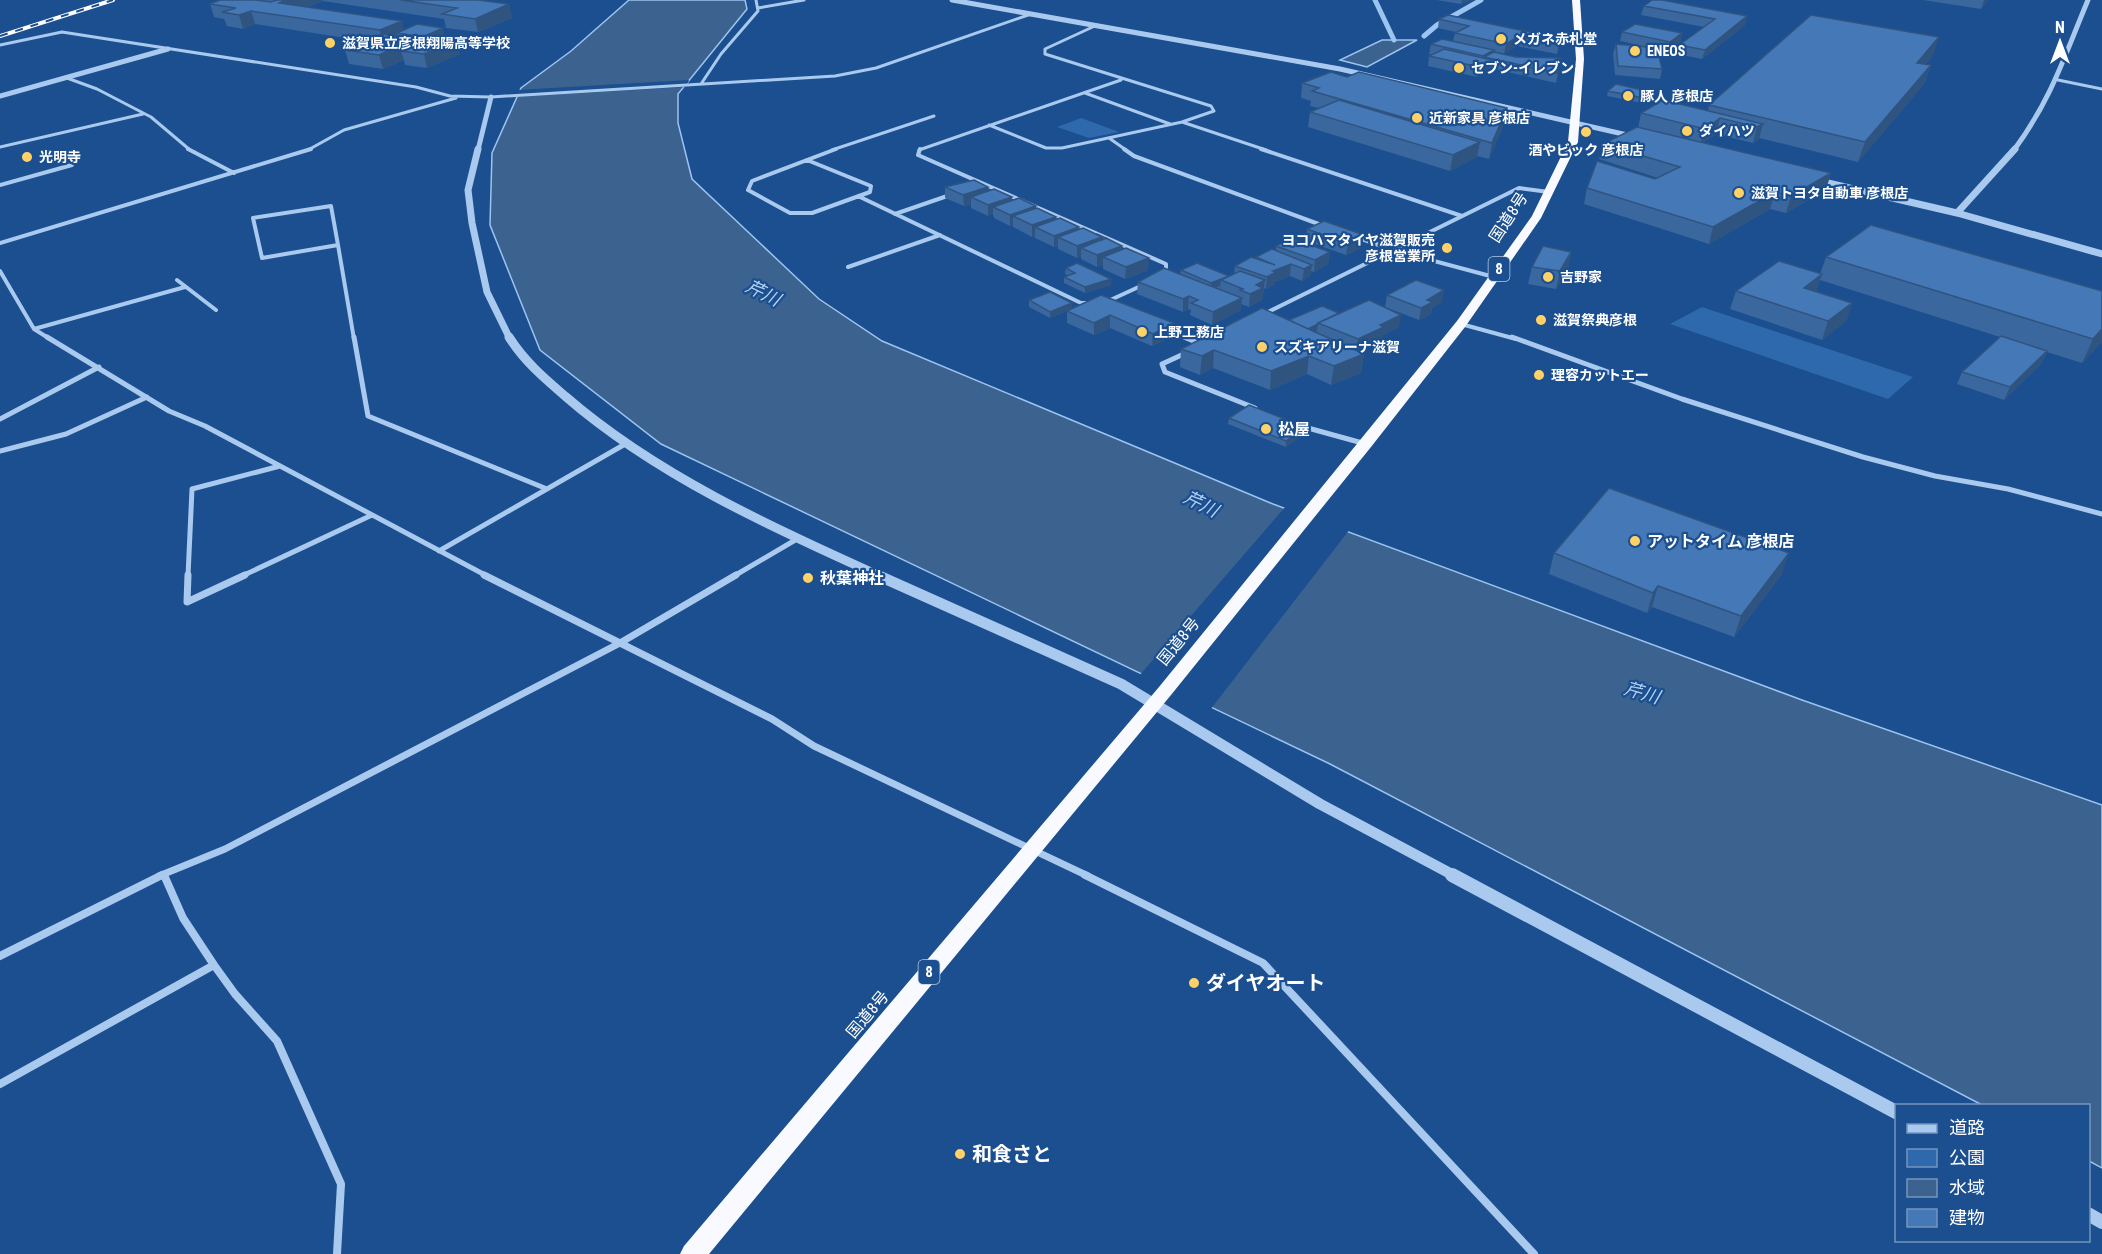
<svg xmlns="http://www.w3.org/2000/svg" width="2102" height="1254" viewBox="0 0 2102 1254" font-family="'Roboto Condensed','Noto Sans JP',sans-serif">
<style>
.green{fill:#2e69ad}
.water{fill:#3c6290;stroke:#9cc4f0;stroke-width:1.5}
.pier{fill:#1b4f8f}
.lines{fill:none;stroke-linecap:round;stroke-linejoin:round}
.stream{stroke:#9cc4f0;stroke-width:5}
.minor-far4{stroke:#a9c9ee;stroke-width:3}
.minor-far3{stroke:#a9c9ee;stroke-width:4}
.minor-far2{stroke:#a9c9ee;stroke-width:5}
.minor-far1{stroke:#a9c9ee;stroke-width:7}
.minor{stroke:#a9c9ee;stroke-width:8}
.tertiary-far4{stroke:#a9c9ee;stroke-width:5}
.tertiary-far3{stroke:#a9c9ee;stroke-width:7}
.tertiary-far2{stroke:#a9c9ee;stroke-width:9}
.tertiary-far1{stroke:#a9c9ee;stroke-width:11}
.tertiary{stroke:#a9c9ee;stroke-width:14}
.trunk{fill:#f8faff;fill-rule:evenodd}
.rail-casing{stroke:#fff;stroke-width:4}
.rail{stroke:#1b4f8f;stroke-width:2;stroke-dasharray:8;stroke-linecap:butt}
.wall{fill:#3a679d}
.shaded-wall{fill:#305480}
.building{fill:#4478b7;stroke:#305480;stroke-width:1.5}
.poi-dot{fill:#ffd166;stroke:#1b4f8f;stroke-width:2}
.labels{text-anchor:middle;stroke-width:4.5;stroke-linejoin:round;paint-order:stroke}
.far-poi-label{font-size:14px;font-weight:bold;fill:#fff;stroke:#1b4f8f;text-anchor:start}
.shield{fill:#1b4f8f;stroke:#bbcadd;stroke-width:1.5}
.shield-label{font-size:15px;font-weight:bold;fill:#fff}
.street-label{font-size:16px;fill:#fff;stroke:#1b4f8f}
.poi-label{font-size:16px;font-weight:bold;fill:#fff;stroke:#1b4f8f;text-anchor:start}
.water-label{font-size:18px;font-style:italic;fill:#b5d3f5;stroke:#1b4f8f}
.near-poi-label{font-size:20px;font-weight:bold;fill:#fff;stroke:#1b4f8f;text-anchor:start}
</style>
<rect width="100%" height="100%" fill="#1b4f8f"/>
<path class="green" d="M1081 118 1119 132 1089 138 1057 127Z
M1702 307 1913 377 1888 399 1670 324Z"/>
<path class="water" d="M629 0H745L747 9 678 94V123L692 179 819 299 882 341 1273 504 1802 700 2102 805V1168L2089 1161 2088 1106 1982 1105 1330 764 661 444 540 350 490 225 492 153 521 88 571 51Z
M1382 40H1417L1367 67 1340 60Z"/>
<path class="pier" d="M689 80 686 87 514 97 517 90Z
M1286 506 1350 529 1210 710 1139 676Z"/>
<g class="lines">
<path class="stream" d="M1375 0 1394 40
M1424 36 1437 25 1481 0"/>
<path class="minor-far4" d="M758 8 804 0
M0 45 62 32 416 87 450 96 491 97 835 76 876 68 1031 14
M67 78 97 89 151 117 190 150
M2058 80 2102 89
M701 84 721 54 758 11 756 0
M1085 93 1170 124
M1182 122 1266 150
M989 125 1046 148H1062L1182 122 1214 111 1211 106 1045 54V49L1097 25
M1109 138 1126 150
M0 147 143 114
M308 150 344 130 456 98
M832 150 934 116
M919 150 1121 80"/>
<path class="minor-far3" d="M188 149 234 173
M920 149 918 155 1166 264V274L1163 275
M1124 149 1134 156 1324 226
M1261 149 1462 216
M807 160 871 186 870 192 812 213H790L748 190 752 181 836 149
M0 185 72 165
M858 196 1081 303H1091
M331 206 338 245 262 258 253 218Z
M895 214 953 194
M1356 237 1393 250 1494 277
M0 243 311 149
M338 245 354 339
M848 267 940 235
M0 271 34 329 50 339
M177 280 216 310
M1106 302 1143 285
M1262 315 1519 188 1549 192
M1461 324 1516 339
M34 329 185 287
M1168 330 1188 339"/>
<path class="minor-far2" d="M47 337 169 411 205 426 487 576
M354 337 368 416 547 489
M1184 337 1203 345
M1512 337 1682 399 1863 457 1935 476 2008 489 2102 514
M1186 353 1162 364 1165 372 1255 408
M0 419 99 367
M1297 425 1366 444
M0 451 66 434 147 397
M439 551 627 443
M188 576 192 489 280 466
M242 576 372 515
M734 576 797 539"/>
<path class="minor-far1" d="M188 575 187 602 245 575
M484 575 772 719 814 746 1088 876
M164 874 165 876
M159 876 225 849 620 643 736 575"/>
<path class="minor" d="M164 875 183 918 214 965 235 994 277 1041 341 1184 337 1254
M1085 875 1263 963 1534 1254
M0 956 162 875
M0 1084 214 965"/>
<path class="tertiary-far4" d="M952 0 1340 69 1636 137
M0 96 168 49
M478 150 491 97
M2014 150C2052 98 2064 57 2088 0"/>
<path class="tertiary-far3" d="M478 149 468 190 472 223 487 292 510 339
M1815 180 1957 213 2102 254
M1957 213 2015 149"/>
<path class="tertiary-far2" d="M509 337C524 361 544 378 565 396 656 475 771 527 880 576"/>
<path class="tertiary-far1" d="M877 575 1121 684 1320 804 1455 876"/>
<path class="tertiary" d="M1452 875 1896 1112
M2088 1214 2102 1222"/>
<path class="trunk" d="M1572 0H1580L1584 59 1578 142 1541 218 1465 327 1371 447 1171 695 709 1254H680L684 1246 1159 687 1457 321 1532 216 1568 142 1576 59Z"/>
<defs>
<path id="rail" d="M0 36 113 0"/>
</defs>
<use href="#rail" class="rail-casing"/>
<use href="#rail" class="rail"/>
</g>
<path class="wall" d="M220 0H478L509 4 512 18 478 32 446 28 444 19 323 1 308 7 404 30 445 38 460 54 427 68 405 65 404 60 383 69 349 64 345 50 365 41 255 24 243 29 227 26 224 19 214 17 210 4Z
M1436 0H1471L1461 4Z
M1923 0H1988L1981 9Z
M1644 6 1745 25 1702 59 1677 54 1679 45 1704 27 1641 15Z
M1439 19 1559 45 1557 54 1517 46 1504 54 1493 51V52L1516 57 1561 58 1556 83 1490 68V70L1477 77 1428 66 1429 56 1433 54H1429L1431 44 1453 41 1455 33 1456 32 1438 28Z
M1622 32 1682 33 1680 43 1668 52 1658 50 1662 69 1660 79 1615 75 1613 54 1616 44 1643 46 1620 41Z
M1933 56 1925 64 1931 65 1924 84 1858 162 1759 138V139L1753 143 1716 134 1702 143 1826 190 1786 213 1770 209 1709 244 1584 204 1587 188 1655 179 1658 178 1599 159 1603 144 1638 128 1641 113 1708 111 1709 105Z
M1347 77 1507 108 1504 124 1489 159 1477 156V157L1450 171 1308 127 1310 112 1319 108 1310 106 1311 101 1301 98 1302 83Z
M1608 91 1651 92 1650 97 1642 103 1607 96Z
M945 187 988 191 1012 201 1036 208 1056 217V219L1122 249 1148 270 1125 279 1103 269V265L1097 267 1081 259V256L1077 258 1058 249V246L1054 247 1035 238V236L1032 237 1013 227V225L1010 226 994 218 993 214 988 216 971 208V204L964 206 945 198Z
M1307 229 1362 247 1346 255 1306 241Z
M1276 246 1330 252 1328 264 1314 272 1311 271 1310 276 1302 281 1290 276 1275 282V284L1266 289 1264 288 1262 300 1249 307 1241 304V310L1212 325 1190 315 1191 310 1188 309 1183 312 1137 294 1138 282 1180 274 1181 270 1229 276 1234 274 1235 266 1256 259V257L1276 251Z
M1571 252 1568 269 1556 289 1528 284 1532 267Z
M1826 257 2102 342 2082 363 2047 352 2041 364 2004 400 1957 384 1962 372 2000 337 1820 280 1816 291 1852 303 1846 321 1822 340 1730 309 1736 291 1820 274Z
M1066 268 1111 285 1085 293 1064 283V277L1068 275 1065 274Z
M1387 295 1442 302 1432 308 1431 314 1419 320 1385 307Z
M1029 300 1072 309 1174 323 1173 336 1152 346 1110 328 1094 335 1067 323V311L1050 318 1029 307Z
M1339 313 1399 327 1383 335 1382 339 1357 351 1364 354 1361 373 1331 385 1307 374 1270 390 1213 368 1200 375 1180 367 1181 349 1288 320Z
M1229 418 1304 434 1286 447 1228 424Z
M1554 553 1782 574 1734 637 1652 607 1647 613 1549 574Z"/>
<path class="shaded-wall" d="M286 0H322L323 1 284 16 279 3Z
M1462 0H1471L1461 4Z
M1984 0H1988L1981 9Z
M509 4 512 18 478 32 475 19Z
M251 11 255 24 243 29 239 15Z
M1747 16 1745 25 1702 59 1705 50Z
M402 21 405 34 397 33 398 38 383 44 380 30Z
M443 28 446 42 427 51 423 37Z
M1682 33 1680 43 1668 52 1670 42Z
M1519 36 1517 46 1504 54 1506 44Z
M1939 37 1933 56 1911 82 1917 63Z
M415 39 419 53 401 51 404 60 383 69 379 55Z
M457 40 460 54 427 68 424 54Z
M1494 50 1492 58 1484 57 1483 64 1481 65 1483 56Z
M1492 60 1490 70 1477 77 1479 67Z
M1931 65 1924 84 1858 162 1865 142Z
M1651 92 1650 97 1642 103 1644 98Z
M1507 108 1504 124 1489 159 1492 143Z
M1720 118 1716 134 1700 144 1705 129Z
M1763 124 1759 139 1753 143 1757 127Z
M1480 142 1477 157 1450 171 1453 155Z
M1831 173 1826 190 1786 213 1791 196Z
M988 187V198L971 197V204L964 206 963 195Z
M1775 192 1770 209 1709 244 1713 227Z
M1012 197V208L993 207V214L988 216V205Z
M1036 206V217L1013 216V225L1010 226V215Z
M1056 217V228L1035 227V236L1032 237V225Z
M1079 227V238L1058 237V246L1054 247V236Z
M1364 235 1362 247 1346 255 1348 244Z
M1102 237V242L1081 248V256L1077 258V246Z
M1122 246V257H1103V265L1097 267V255Z
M1330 252 1328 264 1314 272 1315 260Z
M1571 252 1568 269 1556 289 1560 271Z
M1149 258 1148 270 1125 279 1126 267Z
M1291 264 1290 276 1275 282V284L1266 289 1267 277 1273 271Z
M1312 265 1310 276 1302 281 1304 269Z
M1822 274 1816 292 1804 288Z
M1230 277 1221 280 1220 286 1210 289 1211 283Z
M1111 279V285L1085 293V287Z
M1265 280 1262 300 1249 307 1250 294 1256 285Z
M1444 290 1442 302 1432 308 1431 314 1419 320 1421 308 1427 300Z
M1189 296 1188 309 1183 312V299Z
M1242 298 1241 310 1212 325 1213 312Z
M1072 303V309L1050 318V312Z
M1852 303 1846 321 1822 340 1828 321Z
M1110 315V328L1094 335V323Z
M1401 315 1399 327 1383 335 1382 339 1356 352 1358 339 1380 325Z
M1174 323 1173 336 1152 346 1153 334Z
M1318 324 1317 331 1307 335 1308 329Z
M2102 329V342L2082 363 2093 339Z
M1214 350 1213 368 1200 375 1202 356Z
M2047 351 2041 364 2004 400 2010 387Z
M1364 354 1361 373 1331 385 1334 366Z
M1309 356 1307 374 1270 390 1271 371Z
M1305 427 1304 434 1286 447V441Z
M1789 553 1782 574 1734 637 1741 616Z
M1658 586 1652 607 1647 613 1653 593Z"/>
<path class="building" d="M220 0H255L271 2 277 0H286L279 3 402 21 380 30 251 11 239 15 222 12 236 8 210 4Z
M401 0H478L509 4 475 19 442 14 457 8Z
M1652 0H1662L1747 16 1705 50 1679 45 1715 19 1644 6Z
M1448 15 1559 38V45L1519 36 1506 44 1455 33 1469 26 1439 19Z
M1811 15 1939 37 1917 63 1931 65 1865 142 1709 105Z
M417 24 443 28 423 37 397 33Z
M1635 24 1682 33 1670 42 1622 32Z
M382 34 415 39 379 55 345 50Z
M432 36 457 40 424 54 401 51Z
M1442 39 1494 50 1483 56 1431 44Z
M1616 44 1657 48 1662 69 1618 66Z
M1444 49 1492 60 1479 67 1429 56Z
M1494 52 1516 57 1561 58 1558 73 1484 57Z
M1331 72 1347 77 1359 72 1507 108 1492 143 1312 91 1319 88 1302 83Z
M1616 84 1651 92 1644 98 1608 91Z
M1339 100 1480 142 1453 155 1310 112Z
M1663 100 1763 124 1757 127 1720 118 1705 129 1641 113Z
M1637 127 1831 173 1791 196 1775 192 1713 227 1587 188 1597 161 1655 179 1680 167 1603 144Z
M974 180 988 187 963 195 945 187Z
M994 189 1012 197 988 205 971 197Z
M1019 198 1036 206 1010 215 993 207Z
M1037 208 1056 217 1032 225 1013 216Z
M1060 218 1079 227 1054 236 1035 227Z
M1324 221 1364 235 1348 244 1307 229Z
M1871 225 2102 291V329L2093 339 1826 257Z
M1083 228 1102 237 1077 246 1058 237Z
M1096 234H1097L1110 240 1106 238 1102 240V237Z
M1106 238 1122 246 1097 255 1081 248Z
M1291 238 1330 252 1315 260 1276 246Z
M1543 246 1571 252 1560 271 1532 267Z
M1126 248 1149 258 1126 267 1103 257Z
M1272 249 1312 265 1304 269 1291 264 1273 271 1276 272 1267 277 1235 266 1251 257 1275 265 1256 257Z
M1779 261 1822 274 1804 288 1852 303 1828 321 1736 291Z
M1077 263 1111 279 1085 287 1064 277 1075 273 1066 268Z
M1197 263 1229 276 1211 283 1181 270Z
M1164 268 1242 298 1213 312 1191 303 1198 300 1189 296 1183 299 1138 282Z
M1240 271 1265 280 1256 285 1263 288 1250 294 1240 290 1243 289 1221 280Z
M1416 280 1444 290 1427 300 1433 302 1421 308 1387 295Z
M1050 292 1072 303 1050 312 1029 300Z
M1101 295 1174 323 1153 334 1110 315 1094 323 1067 311Z
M1369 300 1401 315 1380 325 1384 327 1358 339 1318 323Z
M1322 306 1339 313 1318 323V324L1308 329 1289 320Z
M1262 308 1364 354 1334 366 1309 356 1271 371 1214 350 1202 356 1181 349Z
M2001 336 2047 351 2010 387 1962 372Z
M1249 405 1305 427 1286 441 1229 418Z
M1609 488 1789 553 1741 616 1658 586 1653 593 1554 553Z"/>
<g class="poi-dot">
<circle cx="1501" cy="39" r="6"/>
<circle cx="330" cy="43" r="6"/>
<circle cx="1635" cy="51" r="6"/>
<circle cx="1459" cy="68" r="6"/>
<circle cx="1628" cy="96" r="6"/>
<circle cx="1417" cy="118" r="6"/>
<circle cx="1687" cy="131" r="6"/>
<circle cx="1586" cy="132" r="6"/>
<circle cx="27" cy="157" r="6"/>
<circle cx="1739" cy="193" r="6"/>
<circle cx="1447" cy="248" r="6"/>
<circle cx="1548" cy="277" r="6"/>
<circle cx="1541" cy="320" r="6"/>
<circle cx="1142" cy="332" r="6"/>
<circle cx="1262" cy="347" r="6"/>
<circle cx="1539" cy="375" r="6"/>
<circle cx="1266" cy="429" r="6"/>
<circle cx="1635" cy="541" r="6"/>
<circle cx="808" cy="578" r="6"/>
<circle cx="1194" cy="983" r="6"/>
<circle cx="960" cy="1154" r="6"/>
</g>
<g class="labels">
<g class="far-poi-label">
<text x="1513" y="44">メガネ赤札堂</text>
<text x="342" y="48">滋賀県立彦根翔陽高等学校</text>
<text x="1647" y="56">ENEOS</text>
<text x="1471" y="73">セブン-イレブン</text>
<text x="1640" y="101">豚人 彦根店</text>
<text x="1429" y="123">近新家具 彦根店</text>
<text x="1699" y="136">ダイハツ</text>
<text x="1586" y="155" text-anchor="middle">酒やビック 彦根店</text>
<text x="39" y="162">光明寺</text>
<text x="1751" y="198">滋賀トヨタ自動車 彦根店</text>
<text x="1435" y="245" text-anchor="end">ヨコハマタイヤ滋賀販売<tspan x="1435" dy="16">彦根営業所</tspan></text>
<text x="1560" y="282">吉野家</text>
<text x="1553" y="325">滋賀祭典彦根</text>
<text x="1154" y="337">上野工務店</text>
<text x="1274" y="352">スズキアリーナ滋賀</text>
<text x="1551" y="380">理容カットエー</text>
</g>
<g class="shield">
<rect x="1488.5" y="257" width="21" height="24" rx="4.5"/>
<rect x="918.5" y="960" width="21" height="24" rx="4.5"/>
</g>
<g class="shield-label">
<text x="1499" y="274">8</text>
<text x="929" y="977">8</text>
</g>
<g class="street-label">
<text transform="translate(1508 217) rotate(-57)" y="6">国道8号</text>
<text transform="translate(1178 641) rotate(-51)" y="6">国道8号</text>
<text transform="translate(867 1014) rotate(-50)" y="6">国道8号</text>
</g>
<g class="poi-label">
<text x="1278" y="435">松屋</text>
<text x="1647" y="547">アットタイム 彦根店</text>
<text x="820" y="584">秋葉神社</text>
</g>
<g class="water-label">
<text transform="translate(763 293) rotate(26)" y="6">芹川</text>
<text transform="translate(1201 504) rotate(26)" y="6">芹川</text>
<text transform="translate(1642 693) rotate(16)" y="6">芹川</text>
</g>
<g class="near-poi-label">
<text x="1206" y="990">ダイヤオート</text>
<text x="972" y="1161">和食さと</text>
</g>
</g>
<rect x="1895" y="1104" width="195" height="138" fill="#1b4f8f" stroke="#7695bc" stroke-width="1.5"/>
<rect x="1907" y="1124" width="30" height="9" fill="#a9c9ee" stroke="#7695bc" stroke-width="1.5"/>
<text x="1949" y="1134" font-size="18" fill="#ffffff">道路</text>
<rect x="1907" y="1149" width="30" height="18" fill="#2e69ad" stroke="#7695bc" stroke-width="1.5"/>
<text x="1949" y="1164" font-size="18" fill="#ffffff">公園</text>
<rect x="1907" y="1179" width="30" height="18" fill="#3c6290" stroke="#7695bc" stroke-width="1.5"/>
<text x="1949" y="1194" font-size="18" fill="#ffffff">水域</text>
<rect x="1907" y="1209" width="30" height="18" fill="#4478b7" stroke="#7695bc" stroke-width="1.5"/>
<text x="1949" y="1224" font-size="18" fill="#ffffff">建物</text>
<g transform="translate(2060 42)" stroke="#1b4f8f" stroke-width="4.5" paint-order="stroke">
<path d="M0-4.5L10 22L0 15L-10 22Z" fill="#ffffff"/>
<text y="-9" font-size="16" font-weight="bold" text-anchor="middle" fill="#ffffff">N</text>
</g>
</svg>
